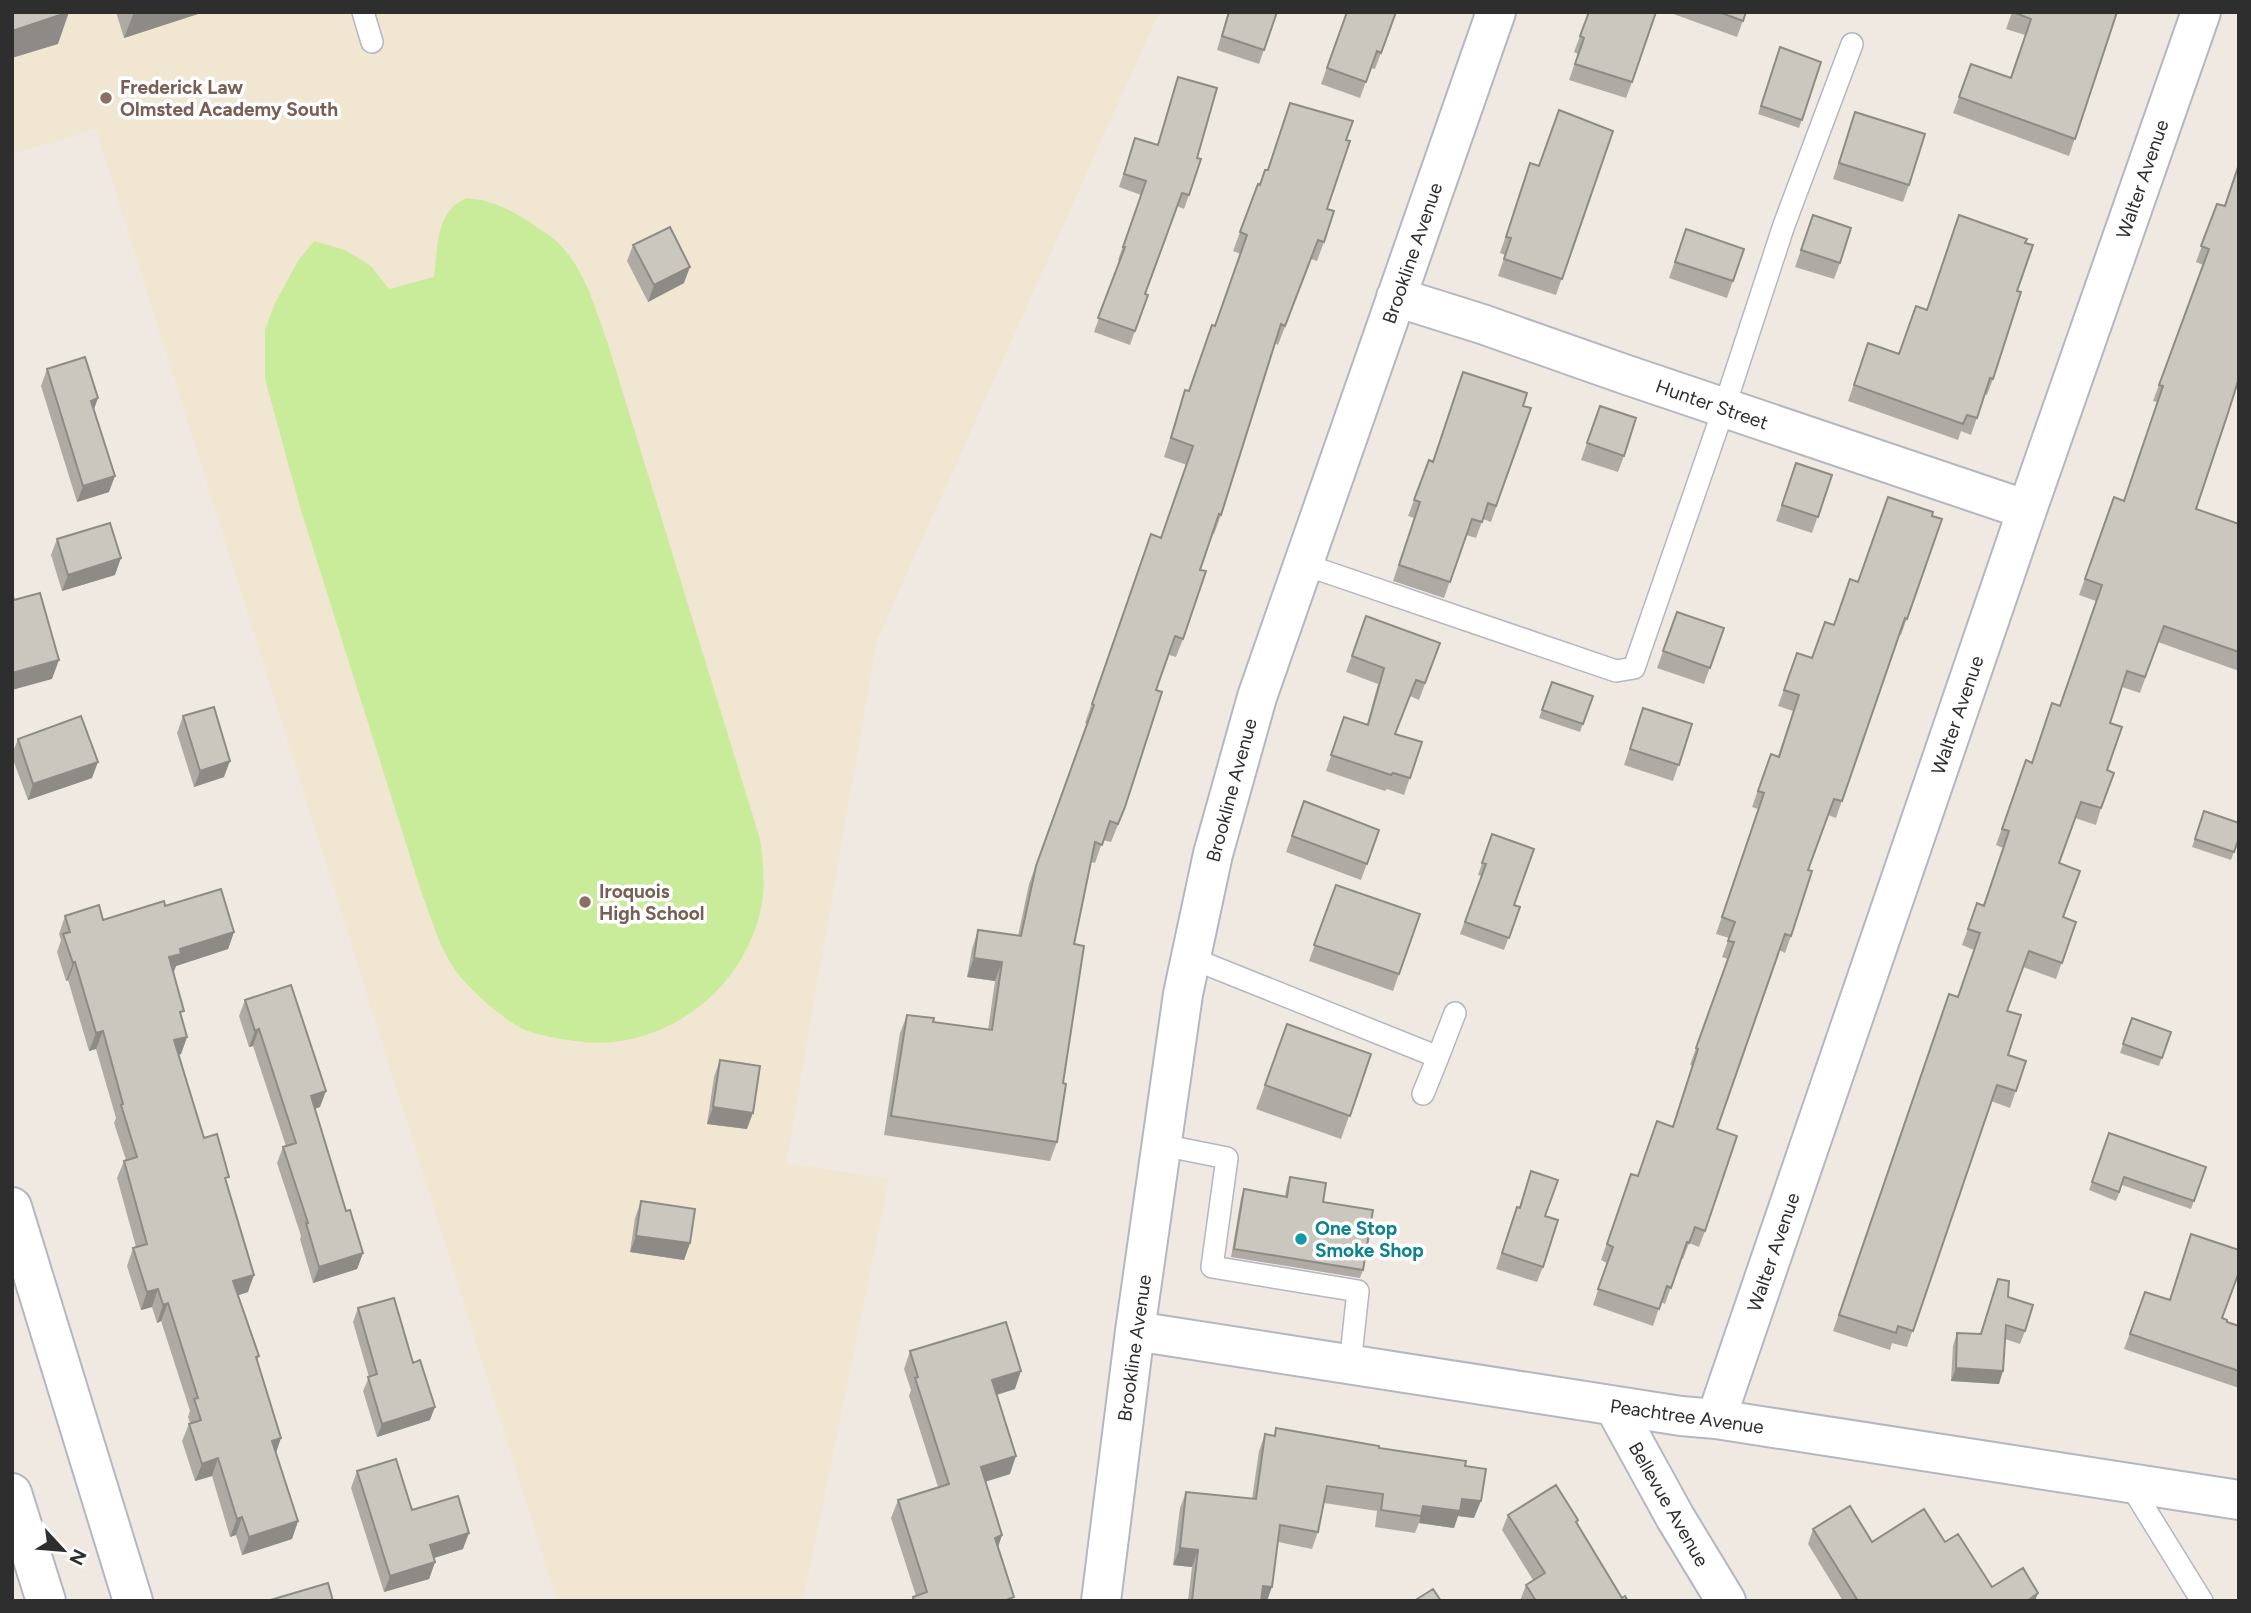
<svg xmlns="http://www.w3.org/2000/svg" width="2251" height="1613" viewBox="0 0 2251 1613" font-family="Figtree,sans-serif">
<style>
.education{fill:#f0e6d1}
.pitch{fill:#c9ec9a}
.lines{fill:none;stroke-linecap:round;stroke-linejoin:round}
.service-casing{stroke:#b4b7c1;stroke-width:24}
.minor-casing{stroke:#b4b7c1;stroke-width:42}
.secondary-casing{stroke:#b4b7c1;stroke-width:42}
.service{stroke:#fff;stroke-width:21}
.minor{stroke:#fff;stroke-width:38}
.secondary{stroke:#fff;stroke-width:38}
.wall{fill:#afaba4}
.shaded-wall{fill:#8e8b86}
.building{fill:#cbc7bf;stroke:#8e8b86;stroke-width:2}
.education-dot{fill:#8d6e63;stroke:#fff;stroke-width:2.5}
.culture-dot{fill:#0f9aa8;stroke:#fff;stroke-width:2.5}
.labels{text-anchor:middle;stroke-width:7;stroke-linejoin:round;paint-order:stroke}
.education-label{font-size:19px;font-weight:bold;fill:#785e54;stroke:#fff;text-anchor:start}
.street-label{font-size:19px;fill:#2e2e2e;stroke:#fff}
.culture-label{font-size:19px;font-weight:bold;fill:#0d838f;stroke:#fff;text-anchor:start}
</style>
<rect width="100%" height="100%" fill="#efe9e1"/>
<path class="education" d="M12 12H1159L877 640 786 1163 889 1179 803 1601H557L96 129 12 154Z"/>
<path class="pitch" d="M467 198C490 200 509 209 528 221 536 227 547 233 555 240 584 266 594 305 607 341L760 839C763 861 766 886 761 908 744 992 660 1054 575 1041 556 1038 531 1035 514 1024 493 1010 470 990 455 970 439 947 431 917 421 891L300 507 265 379V330L275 303 298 261 314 241 345 250 371 266 389 289 434 277C438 249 435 210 467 198Z"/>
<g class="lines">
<defs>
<path id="service" d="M363 12 372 42
M1303 564 1616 671 1634 668 1724 408 1784 225 1852 44
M1191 958 1438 1057 1455 1013
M1423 1094 1438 1057
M1162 1145 1227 1158 1212 1267 1358 1291 1350 1365
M2129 1483 2202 1601"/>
<path id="minor" d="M1396 297 1482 324 1624 374 2027 510
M12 1207 133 1601
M1135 1331 1681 1416 1716 1419 2239 1500
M1614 1406 1675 1517 1726 1601
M1716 1419 2027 510 2201 12
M1101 1601 1135 1331 1183 994 1213 854 1257 697 1496 12"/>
<path id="secondary" d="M12 1493 46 1601"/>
</defs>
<use href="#service" class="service-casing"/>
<use href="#minor" class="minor-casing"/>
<use href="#secondary" class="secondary-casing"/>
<use href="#service" class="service"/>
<use href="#minor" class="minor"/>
<use href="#secondary" class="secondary"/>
</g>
<path class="wall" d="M116 12H204L124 38Z
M1228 12H1277L1259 64 1217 50Z
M1347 12 1381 53 1375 69 1371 68 1360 98 1321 84Z
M1589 12 1632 82 1626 98 1569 80 1578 54 1574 52Z
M1668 12H1746L1737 37Z
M2012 12H2117L2069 156 1953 113 1971 64 2010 78 2025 35 2006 29Z
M1780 47 1821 62 1799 128 1758 114Z
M1178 77 1197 158 1189 195 1184 209 1177 206 1145 294 1148 295 1130 345 1094 332 1120 261 1118 260 1141 195 1119 187 1135 138 1158 145Z
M1290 103 1346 140 1327 209 1324 242 1317 261 1311 259 1278 345 1275 343 1221 515 1214 534 1213 533 1200 570 1183 639 1176 657 1169 655 1156 690 1118 825 1111 842 1103 840 1095 863 1091 862 1074 944 1063 1083 1057 1142 1050 1161 884 1135 900 1033 907 1015 933 1022 988 1030 995 981 967 977 972 949 978 930 1018 936 1029 884 1088 724 1085 723 1144 553 1161 538 1187 465 1164 457 1185 390 1189 391 1215 326 1241 254 1233 251 1258 184 1260 185 1267 170Z
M1855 112 1909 185 1903 202 1833 179Z
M1613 131 1556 295 1498 276 1505 255 1500 253 1530 163 1539 166Z
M2239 162V378L2196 509 2239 524V671L2158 642 2140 693 2122 687 2110 723 2107 770 2101 808 2096 825 2075 818 2059 863 2063 917 2076 922 2056 979 2023 967 2007 1011 2008 1055 2026 1061 2010 1108 1991 1101 1907 1347 1892 1343 1890 1350 1833 1331 1949 994 1958 997 1974 950 1962 945 1977 903 1983 905 2003 848 1996 845 2020 777 2032 763 2060 705 2096 601 2079 595 2114 497 2124 501 2157 402 2153 401 2203 265 2196 262 2217 204 2224 206Z
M1813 215 1840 263 1834 279 1795 267Z
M1686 229 1744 249 1727 298 1669 278Z
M633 245 684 283 648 302 627 261Z
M2017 291 1993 379 1987 395 1985 394 1971 435 1961 431 1958 440 1848 401 1868 343 1899 354 1926 310Z
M47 369 94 410 109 492 77 502 41 386Z
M1523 406 1531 408 1491 522 1483 519 1476 538 1466 535 1444 598 1393 581 1414 518 1408 516 1429 460 1433 462Z
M1600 406 1624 456 1618 472 1581 460Z
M1796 463 1832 475 1812 533 1776 521Z
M1932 516 1942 519 1901 635 1899 634 1836 818 1828 815 1808 870 1791 936 1785 953 1779 950 1717 1129 1705 1231 1699 1247 1689 1243 1683 1259 1681 1258 1665 1304 1661 1302 1653 1326 1593 1305 1607 1263 1601 1260 1631 1174 1638 1176 1672 1127 1692 1065H1690L1728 959 1722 957 1729 938 1716 934 1758 809 1752 807 1765 770 1778 756 1793 711 1778 706 1797 653 1812 658 1834 625 1858 582Z
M57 539 115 575 62 591 51 555Z
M1677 612 1724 628 1704 684 1657 668Z
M1366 616 1440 643 1419 700 1410 696 1395 734 1422 742 1404 795 1387 789 1385 791 1326 771 1344 717 1367 724 1378 684 1346 672Z
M1552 682 1593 696 1580 732 1539 718Z
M1643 708 1692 724 1673 781 1624 765Z
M183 716 224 777 194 787 177 733Z
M18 739 92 778 28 800 12 757V754Z
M1304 801 1379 830 1361 880 1286 852Z
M2204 811 2239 838 2231 860 2192 847Z
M1492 834 1514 905 1520 907 1504 950 1460 934 1481 876 1478 875Z
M1336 885 1420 914 1393 991 1309 961Z
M165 906 234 932 228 949 176 966 174 971 173 972 182 1018 187 1037 181 1054 179 1055 204 1138 226 1184 248 1292 238 1295 259 1356 257 1361 276 1452 298 1521 292 1539 242 1555 236 1535 230 1537 212 1476 195 1481 182 1441 189 1424 190 1423 188 1417 190 1411 161 1321 157 1323 152 1307 141 1310 127 1266 133 1248 136 1247 117 1178 124 1161 126 1160 114 1123 116 1118 96 1049 89 1051 68 980 66 981 57 952 61 940 59 934 65 916 103 920Z
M245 1000 320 1107 315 1109 346 1211 363 1253 357 1269 313 1283 300 1239 301 1236 277 1163 283 1147 286 1146 253 1046 249 1047 239 1016Z
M2132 1018 2171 1032 2159 1066 2120 1053Z
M1287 1024 1371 1054 1341 1139 1256 1109Z
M720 1060 747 1129 707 1124 714 1077Z
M2109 1133 2206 1167 2191 1209 2122 1185 2116 1201 2089 1190Z
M1531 1171 1545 1216 1543 1267 1537 1282 1496 1269 1511 1223 1517 1207 1519 1208Z
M1290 1177 1323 1202 1363 1270 1360 1278 1231 1257 1241 1198 1244 1189 1285 1196 1287 1185Z
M641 1201 690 1243 684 1260 630 1252 635 1218Z
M2191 1234 2222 1318 2227 1322 2239 1326V1388L2124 1349 2145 1292 2169 1300Z
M1998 1279 2025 1331 2020 1344 2005 1339 1999 1384 1951 1381 1953 1346 1957 1333 1980 1334Z
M358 1308 413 1363 430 1420 377 1437 363 1391 369 1377 353 1322Z
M910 1351 1015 1389 997 1395 1010 1474 985 1482 1002 1535 998 1547 1013 1601H911L913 1597 916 1596 891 1518 898 1500 938 1487 909 1396 911 1390 904 1369Z
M1276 1428 1465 1466 1474 1518 1458 1516 1454 1528 1419 1523 1415 1533 1375 1527 1377 1511 1324 1503 1318 1532 1312 1549 1278 1542 1267 1601H1188L1192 1567 1173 1565 1180 1508 1186 1492 1252 1499 1259 1451 1265 1434 1274 1436Z
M357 1471 412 1510 463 1549 434 1558 435 1562 429 1579 384 1592 351 1488Z
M1508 1515 1578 1520 1577 1524 1622 1598 1628 1601H1520L1526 1585 1533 1580 1502 1530Z
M1813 1529 1872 1542H1945L1992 1587 2035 1601H1843L1808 1544Z"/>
<path class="shaded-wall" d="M69 12 58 44 12 58V31Z
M134 12H204L124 38Z
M690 267 684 283 648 302 654 285Z
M98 398 92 415 91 401Z
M115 476 109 492 77 502 83 486Z
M121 558 115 575 62 591 68 575Z
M59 660 52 679 12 690V673Z
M230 761 224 777 194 787 200 771Z
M98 762 92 778 28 800 33 784Z
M234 932 228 949 176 966 174 971 162 975 169 957 180 949Z
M974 958 1002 962 995 981 967 977Z
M75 962 68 980 66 981 73 963Z
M259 1029 253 1046 249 1047 255 1031Z
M103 1031 96 1049 89 1051 96 1033Z
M187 1037 181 1054 168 1058 174 1040Z
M326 1091 320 1107 305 1112 311 1096Z
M713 1107 753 1113 747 1129 707 1124Z
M636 1236 690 1243 684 1260 630 1252Z
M363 1253 357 1269 313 1283 319 1267Z
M254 1275 248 1292 227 1299 233 1281Z
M158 1289 152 1307 141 1310 147 1292Z
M168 1303 161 1321 157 1323 163 1305Z
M1956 1368 2003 1371 1999 1384 1951 1381Z
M1021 1371 1015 1389 985 1398 992 1380Z
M435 1407 430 1420 377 1437 382 1424Z
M281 1438 275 1456 272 1441Z
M1016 1456 1010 1474 974 1485 981 1467Z
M218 1458 212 1476 195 1481 202 1464Z
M1462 1499 1481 1501 1474 1518 1458 1516 1454 1528 1419 1523 1423 1506Z
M242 1517 236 1535 230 1537 237 1519Z
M298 1521 292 1539 242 1555 249 1537Z
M469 1533 463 1549 424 1561 430 1545Z
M1002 1535 996 1553 995 1538Z
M1180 1548 1198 1550 1192 1567 1173 1565Z
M435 1562 429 1579 384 1592 390 1576Z
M1263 1586 1272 1587 1267 1601H1257Z
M2038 1593 2035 1601H2026Z"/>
<path class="building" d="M12 12H69L12 31Z
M1229 12H1277L1264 50 1222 36Z
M1347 12H1396L1381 53 1377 51 1366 82 1327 68Z
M1589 12H1656L1632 82 1575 64 1584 38 1580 36Z
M1719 12H1746L1743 21Z
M2013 12H2117L2075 139 1959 97 1971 64 2011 78 2031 19Z
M1780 47 1821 62 1802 120 1761 106Z
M1178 77 1217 88 1197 158 1201 159 1189 195 1182 193 1145 294 1148 295 1135 331 1098 318 1125 247H1123L1146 181 1124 174 1135 138 1158 145Z
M1290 103 1353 121 1346 140 1350 141 1327 209 1334 211 1324 242 1318 240 1285 326 1281 324 1221 515 1219 514 1200 570 1206 571 1183 639 1175 636 1156 690 1162 692 1125 807 1118 824 1110 821 1102 845 1095 842 1074 944 1084 946 1063 1083 1066 1084 1057 1142 891 1116 907 1015 934 1018 933 1022 992 1030 1002 962 974 958 978 930 1021 936 1036 866 1094 705 1092 704 1151 534 1161 538 1193 446 1171 438 1185 390 1189 391 1212 325 1215 326 1247 235 1240 232 1258 184 1260 185 1265 170H1268Z
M1559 110 1613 131 1562 279 1504 259 1511 238 1506 237 1530 163 1539 166Z
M1855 112 1925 134 1909 185 1839 163Z
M2239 164V378L2228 413 2196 509 2239 524V652L2164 626 2145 677 2127 671 2110 723 2122 727 2107 770 2114 773 2101 808 2081 802 2059 863 2080 871 2063 917 2076 922 2062 963 2029 951 2007 1011 2021 1015 2008 1055 2026 1061 2016 1091 1997 1085 1913 1331 1898 1326 1896 1333 1839 1315 1949 994 1958 997 1980 933 1968 929 1977 903 1984 906 2009 831 2002 829 2026 760 2032 763 2052 703 2060 706 2102 585 2085 579 2114 497 2124 501 2163 386 2159 385 2209 249 2201 246 2217 204 2225 206Z
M1813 215 1851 228 1840 263 1801 250Z
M1959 215 2027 239 2025 243 2033 245 2017 291 2021 292 1993 379 1990 378 1977 418 1967 415 1963 424 1854 385 1868 343 1899 354 1916 306 1927 310Z
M670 227 690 267 654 285 633 245Z
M1686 229 1744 249 1733 281 1675 262Z
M85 357 98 398 91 401 115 476 83 486 47 369Z
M1463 372 1527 393 1523 406 1531 408 1496 506 1488 503 1482 522 1472 519 1450 582 1399 565 1420 502 1414 500 1429 460 1433 462Z
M1600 406 1636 418 1624 456 1587 443Z
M1796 463 1832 475 1818 517 1782 505Z
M1888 497 1933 512 1932 516 1942 519 1907 619 1905 618 1842 801 1834 799 1808 870 1812 871 1791 936 1785 934 1717 1129 1737 1136 1705 1231 1695 1227 1689 1243 1687 1242 1671 1288 1667 1286 1659 1309 1598 1289 1613 1247 1607 1244 1631 1174 1638 1176 1657 1121 1673 1127 1698 1049 1696 1048 1734 942 1728 941 1735 922 1722 917 1764 793 1758 791 1771 754 1779 757 1799 695 1784 690 1797 653 1812 658 1825 622 1834 625 1850 579 1858 582Z
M110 523 121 558 68 575 57 539Z
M40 593 59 660 12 673V594L14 600Z
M1677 612 1724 628 1710 668 1663 651Z
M1366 616 1440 643 1425 683 1416 680 1395 734 1422 742 1410 778 1393 773 1391 775 1331 755 1344 717 1368 725 1384 668 1352 656Z
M1552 682 1593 696 1583 724 1542 710Z
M214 707 230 761 200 771 183 716Z
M1643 708 1692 724 1679 765 1630 749Z
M81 716 98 762 33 784 18 739Z
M1304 801 1379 830 1367 864 1292 836Z
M2204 811 2239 823V838L2234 852 2195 839Z
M1492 834 1534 849 1514 905 1520 907 1509 938 1465 922 1486 864 1482 863Z
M1336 885 1420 914 1399 974 1314 945Z
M221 889 234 932 180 949 181 954 169 957 184 1011 180 1012 187 1037 174 1040 204 1138 217 1134 229 1177 225 1178 254 1275 233 1281 259 1356 256 1357 281 1438 272 1441 298 1521 249 1537 242 1517 237 1519 218 1458 202 1464 189 1424 201 1420 194 1399 198 1398 168 1303 163 1305 158 1289 147 1292 133 1248 147 1244 124 1161 137 1157 121 1105 123 1104 103 1031 96 1033 75 962 73 963 63 934 70 932 65 916 99 905 103 920 164 901 165 906Z
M291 985 326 1091 311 1096 346 1211 350 1210 363 1253 319 1267 306 1223H308L283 1147 296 1143 259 1029 255 1031 245 1000Z
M2132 1018 2171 1032 2162 1058 2123 1044Z
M1287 1024 1371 1054 1350 1116 1265 1085Z
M720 1060 760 1066 753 1113 713 1107Z
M2109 1133 2206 1167 2194 1201 2124 1177 2119 1192 2092 1182Z
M1531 1171 1558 1180 1545 1216 1558 1220 1543 1267 1502 1253 1517 1207 1520 1208Z
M1290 1177 1326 1183 1323 1202 1373 1210 1363 1270 1234 1249 1244 1189 1287 1197Z
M641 1201 695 1209 690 1243 636 1236Z
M2191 1234 2239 1250V1272L2222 1318 2227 1320V1322L2239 1326V1371L2130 1334 2145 1292 2170 1300Z
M1998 1279 2009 1281 2008 1297 2033 1305 2025 1331 2006 1325 2003 1371 1956 1368 1957 1333 1981 1334Z
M394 1298 413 1363 420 1360 435 1407 382 1424 368 1377 377 1374 358 1308Z
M1006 1322 1021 1371 992 1380 1016 1456 981 1467 1002 1535 995 1538 1014 1597 1004 1601H914L913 1597 927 1592 898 1500 949 1484 915 1378 918 1377 910 1351Z
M1276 1428 1379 1446V1448L1466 1461 1465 1466 1486 1469 1481 1501 1462 1499 1460 1511 1423 1506 1421 1516 1381 1510 1383 1494 1327 1486 1318 1532 1280 1525 1272 1587 1263 1586 1261 1601H1192L1198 1550 1180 1548 1186 1492 1256 1499 1265 1434 1275 1436Z
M396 1459 412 1510 458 1496 469 1533 430 1545 435 1562 390 1576 357 1471Z
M1556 1485 1578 1520 1576 1522 1622 1598 1625 1596 1628 1601H1536L1526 1585 1545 1573 1508 1515Z
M1850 1506 1872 1542 1924 1509 1945 1542 1958 1534 1992 1587 2023 1568 2038 1593 2027 1601H1858L1813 1529Z
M328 1583 333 1601H267Z
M1433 1589 1441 1601H1414Z"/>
<g class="education-dot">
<circle cx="106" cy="98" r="7"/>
<circle cx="585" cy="902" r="7"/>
</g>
<circle class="culture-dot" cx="1301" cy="1239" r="7"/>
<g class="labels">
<g class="education-label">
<text x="120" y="94">Frederick Law<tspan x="120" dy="22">Olmsted Academy South</tspan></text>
<text x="599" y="898">Iroquois<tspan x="599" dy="22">High School</tspan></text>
</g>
<g class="street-label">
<text transform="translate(2142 179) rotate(-71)" y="7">Walter Avenue</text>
<text transform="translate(1412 253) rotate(-71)" y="7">Brookline Avenue</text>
<text transform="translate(1712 404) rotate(19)" y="7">Hunter Street</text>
<text transform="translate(1957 715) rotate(-71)" y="7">Walter Avenue</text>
<text transform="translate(1231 790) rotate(-75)" y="7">Brookline Avenue</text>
<text transform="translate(1773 1252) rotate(-71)" y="7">Walter Avenue</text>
<text transform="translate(1134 1348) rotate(-82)" y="7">Brookline Avenue</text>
<text transform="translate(1687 1416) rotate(8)" y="7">Peachtree Avenue</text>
<text transform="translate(1669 1504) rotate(60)" y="7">Bellevue Avenue</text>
</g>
<g class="culture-label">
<text x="1315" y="1235">One Stop<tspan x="1315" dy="22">Smoke Shop</tspan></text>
</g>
</g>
<rect width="2251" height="1613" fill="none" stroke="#2e2e2e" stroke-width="28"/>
<g transform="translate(63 1550) rotate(116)" stroke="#ffffff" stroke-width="5" paint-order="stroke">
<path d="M0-5L12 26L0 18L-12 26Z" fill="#2e2e2e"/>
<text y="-10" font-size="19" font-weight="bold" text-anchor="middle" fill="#2e2e2e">N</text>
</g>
</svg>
